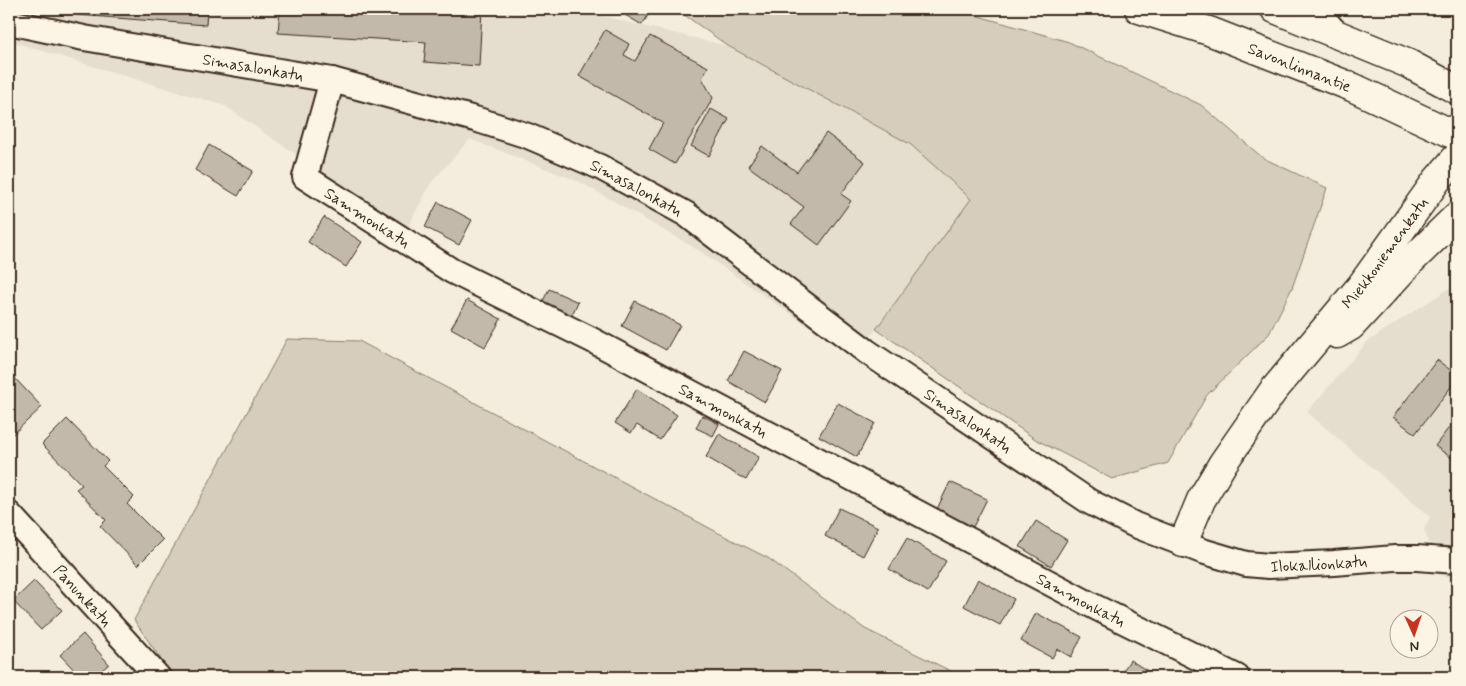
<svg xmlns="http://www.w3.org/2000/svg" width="1466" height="686" viewBox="0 0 1466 686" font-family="Mynerve,sans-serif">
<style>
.built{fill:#e5ddce}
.green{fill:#d6cdbd;stroke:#887c6e}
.building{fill:#c3b9aa;stroke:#3b2a1e}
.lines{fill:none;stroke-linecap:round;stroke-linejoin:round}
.service-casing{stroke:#3b2a1e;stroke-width:15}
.minor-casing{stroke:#3b2a1e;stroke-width:28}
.tertiary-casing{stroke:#3b2a1e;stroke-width:31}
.trunk-casing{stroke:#3b2a1e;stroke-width:31}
.service{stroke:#fcf5e5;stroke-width:11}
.minor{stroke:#fcf5e5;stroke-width:24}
.tertiary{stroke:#fcf5e5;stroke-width:28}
.trunk{stroke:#fcf5e5;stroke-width:28}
.labels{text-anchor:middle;stroke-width:4;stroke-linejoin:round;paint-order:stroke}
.street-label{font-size:16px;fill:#3b2a1e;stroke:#fcf5e5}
</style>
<rect width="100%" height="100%" fill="#f4eddd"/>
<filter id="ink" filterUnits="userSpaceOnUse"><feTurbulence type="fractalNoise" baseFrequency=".02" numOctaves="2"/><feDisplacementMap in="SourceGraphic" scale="10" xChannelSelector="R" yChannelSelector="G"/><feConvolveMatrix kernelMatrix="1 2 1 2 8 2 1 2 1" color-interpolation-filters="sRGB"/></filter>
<g filter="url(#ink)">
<path class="built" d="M9 9H582L585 12 728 46 910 144 972 199 876 329 856 359 698 250 580 182 470 139 431 183 406 230 225 106 9 41Z
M1457 283V580L1439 575 1424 529 1430 517 1307 412 1367 342Z"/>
<path class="green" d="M676 9H954L1069 42 1201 105 1263 158 1327 188 1292 288 1269 334 1207 395 1168 463 1112 479 1035 439 876 329 971 199 910 144 728 46Z
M287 339 359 341 730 539 768 558 865 629 963 677H173L134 620Z"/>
<path class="building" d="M78 9H207L206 25 78 15Z
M280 9H482L479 66 424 62 426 42 278 33Z
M615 9H652L642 25Z
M605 30 629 44 624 55 635 61 650 36 708 67 702 78 713 98 675 164 649 149 663 123 579 76Z
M711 109 729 119 709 156 691 146Z
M826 133 865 162 841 194 851 201 819 245 791 224 804 207 748 166 762 146 797 172Z
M209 145 253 171 238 196 195 170Z
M438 202 472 220 459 245 425 227Z
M324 217 362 242 346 267 308 242Z
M549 289 578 302 569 321 540 307Z
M467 300 501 319 485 347 451 328Z
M635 301 680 325 666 350 622 326Z
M744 351 782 371 765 402 728 381Z
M1437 360 1457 375V379L1415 434 1393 417Z
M9 372 42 407 12 435 9 431Z
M637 389 677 415 660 440 637 425 631 433 615 423Z
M838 403 875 423 857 457 819 436Z
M702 415 719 424 713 436 696 428Z
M1457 417V462L1435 446Z
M67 419 108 461 103 466 134 497 127 504 163 540 138 565 100 526 106 520 76 489 82 485 42 444Z
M719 434 759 457 746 480 706 457Z
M950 482 987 499 973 527 937 509Z
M839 508 878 527 863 556 825 536Z
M1036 521 1067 540 1051 566 1020 547Z
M907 538 946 561 928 592 889 569Z
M978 579 1014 599 1000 625 964 606Z
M34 581 62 610 41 630 13 601Z
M1036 613 1082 637 1071 657 1057 649 1052 658 1021 641Z
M83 634 109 664 94 677H81L60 655Z
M1130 660 1157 677H1119Z"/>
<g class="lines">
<defs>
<path id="service" d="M1324 9 1341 29"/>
<g id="minor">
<path id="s1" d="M9 22 84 38 332 80 475 119 528 136 600 167 686 214 866 351 1090 502 1135 525 1202 551 1246 564 1269 566 1334 563 1395 558H1417L1457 561"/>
<path id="s2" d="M332 80 305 177 452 271 590 339 1097 608 1237 677"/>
<path id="s3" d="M9 514 158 677"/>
</g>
<g id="tertiary">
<path d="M1337 334 1351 326 1412 260 1457 216"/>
<path id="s4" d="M1183 543 1201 500 1223 463 1273 391 1361 286 1437 180 1457 157"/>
</g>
<g id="trunk">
<path id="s5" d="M1139 9 1209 31 1352 87 1457 136"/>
<path d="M1275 9 1409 64 1457 90"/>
</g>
</defs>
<use href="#service" class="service-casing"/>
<use href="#minor" class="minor-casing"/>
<use href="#tertiary" class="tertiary-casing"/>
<use href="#trunk" class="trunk-casing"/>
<use href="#service" class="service"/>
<use href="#minor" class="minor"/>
<use href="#tertiary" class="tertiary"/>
<use href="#trunk" class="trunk"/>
</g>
</g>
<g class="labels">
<g class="street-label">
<text dy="6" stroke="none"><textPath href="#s1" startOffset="248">Simasalonkatu</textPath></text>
<text dy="6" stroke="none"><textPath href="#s5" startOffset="171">Savonlinnantie</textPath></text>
<text dy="6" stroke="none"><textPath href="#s1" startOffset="652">Simasalonkatu</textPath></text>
<text dy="6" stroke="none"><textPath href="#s2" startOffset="175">Sammonkatu</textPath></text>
<text dy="6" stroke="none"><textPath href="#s4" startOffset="355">Miekkoniemenkatu</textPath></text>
<text dy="6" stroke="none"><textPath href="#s2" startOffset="580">Sammonkatu</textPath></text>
<text dy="6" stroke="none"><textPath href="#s1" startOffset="1058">Simasalonkatu</textPath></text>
<text dy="6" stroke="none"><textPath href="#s1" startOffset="1446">Ilokallionkatu</textPath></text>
<text dy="6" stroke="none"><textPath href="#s3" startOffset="110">Panunkatu</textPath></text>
<text dy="6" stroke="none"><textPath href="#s2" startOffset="985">Sammonkatu</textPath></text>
</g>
</g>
<rect width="1466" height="686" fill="none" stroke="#fcf5e5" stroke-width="30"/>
<rect x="15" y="15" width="1436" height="656" fill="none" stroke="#3b2a1e" stroke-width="2" filter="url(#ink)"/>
<g transform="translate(1414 634) rotate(177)"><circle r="24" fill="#fcf5e5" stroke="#afa495"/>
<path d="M0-4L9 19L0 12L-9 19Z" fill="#c8321e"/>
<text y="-8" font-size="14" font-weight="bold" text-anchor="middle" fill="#3b2a1e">N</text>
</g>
</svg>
